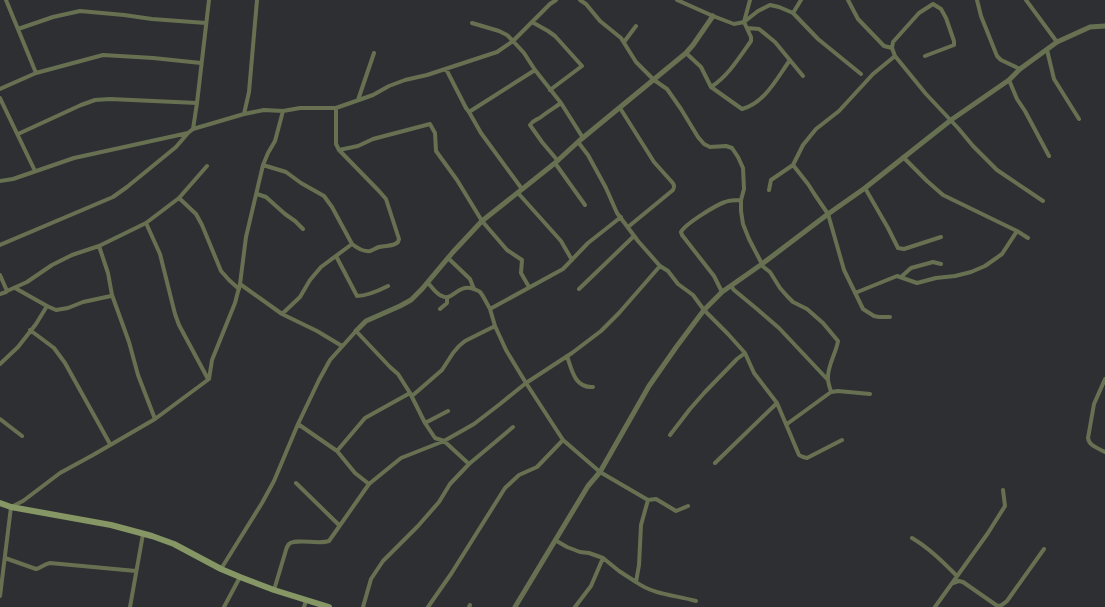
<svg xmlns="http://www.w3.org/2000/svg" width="1105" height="607" viewBox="0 0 1105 607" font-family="'Asap Condensed',sans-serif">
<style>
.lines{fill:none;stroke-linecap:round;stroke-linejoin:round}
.minor{stroke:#677152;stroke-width:4}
.tertiary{stroke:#677152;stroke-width:5}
.secondary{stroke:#869664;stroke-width:6}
</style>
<rect width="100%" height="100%" fill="#2e2f32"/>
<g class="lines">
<path class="minor" d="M6 0 36 73
M580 0 586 4 600 21 621 38 636 62 654 80 667 89 681 109 698 137 704 144 710 147 726 146 732 148 738 157 743 168 744 189 741 200V211L743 224 749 239 762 264
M677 0 713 16 734 24 744 22 751 37V41C739 58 728 76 711 87
M750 0 744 22 758 11 770 5 779 7 793 13 818 39 861 74
M848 0 858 19 884 46 892 48
M977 0 981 16 997 56 1001 60 1020 69
M1026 0 1057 42
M793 13 801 0
M532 22 548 31 555 36 582 66 550 90
M472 23 499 31 507 35 513 41 524 53 535 70 561 103 583 138
M747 28 759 29 775 42 803 76
M18 29 53 17 80 11 124 15 152 19 206 23
M624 42 636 26
M1047 50 1054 79 1079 119
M686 53 701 67 711 87 742 109C765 103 777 78 790 60
M925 56 954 45V41L946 18 941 9 933 4 919 13 893 42 892 48 895 56 926 94 958 128 973 146 997 170 1043 201
M446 69 466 108 469 112 481 133 522 189
M1009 80 1017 99 1025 111 1049 156
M0 89 36 73 103 55 153 58 201 63
M0 98 35 171
M358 100 374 53
M620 108 654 162 671 181C674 184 675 186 673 190L628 227
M283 111 300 108H336L373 95 389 86 405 80 427 75 497 52 513 41 550 4 556 0
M469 112 535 70
M244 114 249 92 257 0
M193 129 197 103 209 0
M18 134 81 105 95 100 110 99 197 103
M578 142 588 155 606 188 617 213 638 241 660 266 668 271 678 284 693 295 704 310 728 334 745 353 754 373 777 403 799 455 803 457 807 458 842 440
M339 150 358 146 373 139 430 124 435 133 436 151 457 180 482 221 507 250 522 260 521 273 529 287
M903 157 927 181 943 195 1017 231 1028 238
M558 161 542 142 530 125C533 120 537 120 541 117 547 112 554 108 561 103
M555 163 585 205
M263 165 286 172 301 183 324 196 332 207 352 244C357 248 363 252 370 251 373 250 376 248 379 247 386 245 393 247 398 242L399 239 386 199 379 191 339 150 336 144V108
M793 165 808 184 815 195 828 214 844 270 863 309 874 316 879 317H890
M0 181 13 179 74 158 188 133
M865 188 888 228 898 248 904 249 941 237
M769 190 771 180 793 165 803 145 816 129 839 111 873 74 895 56
M518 193 561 241 572 260
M257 194 266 197 285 214 295 221 303 229
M179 198 196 214 202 225 221 271 229 280 239 289
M621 217 588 243 563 269 490 309 495 326 506 350 526 383 563 440 600 472 648 500 656 499 676 511 688 506
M146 223 160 254 175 314 179 325 208 379
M0 245 113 197 127 187 176 147 188 133 193 129 244 114 264 110 283 111 275 141 268 153 263 165 246 237 240 284 235 303 212 360 209 379 155 419 93 455 60 473 23 501 11 507 0 596
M99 246 108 273 112 295 129 342 138 375 155 419
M336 256 357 296C366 296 380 290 388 286
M448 258 470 279 474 289
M761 265 770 272 780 288 787 296 793 302 807 309 823 323 838 341C836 354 827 366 828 379 828 383 830 388 831 392
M0 275 7 291
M901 277 911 268 933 262 941 264
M428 283C432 287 436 294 442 296 453 302 457 283 474 289 476 290 478 290 480 292 483 295 487 304 490 309
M240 284 282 314 317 331 342 346
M731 286 734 290 757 309 779 328 828 380
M15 288 47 306 56 310 68 308 83 302 111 296 112 295
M579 289 634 236
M722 292 714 276 682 235 681 232C685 224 716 205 725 202 730 200 736 200 741 200
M855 293 897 276 917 283 936 278 955 276 971 272 985 266 1002 254 1017 231
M0 294 6 292 7 291 27 282 52 265 72 255 99 246 146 223 179 198 207 166
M440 309 447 303V298
M282 314 300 297 310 280 321 267 352 244
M30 330 54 348 65 363 110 444
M567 356C572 371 575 388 593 387
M0 364 18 347 36 324 47 306
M1105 379 1094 404 1088 438C1089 446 1098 448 1105 452
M412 396 442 370 453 353 459 346 465 341 495 326
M0 419 22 436
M425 423 448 411
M298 424 337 451 355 473 369 484
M787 424 831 392 838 391 870 394
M670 435 690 409 705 392 737 359 745 353
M337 451 365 418 410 393
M715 463 777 403
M296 483 339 525
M912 538C929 548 943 562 957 576
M555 540 567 547 580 552 589 553 603 558 619 571 636 582 639 565 641 525 648 500
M5 558 36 569C41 568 44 564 50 563L136 571
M221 569 262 503 274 481 298 424 319 380 330 360 356 331 390 367 398 374 410 393 425 423 435 438 444 441 469 464
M636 582C654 595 675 595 696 601
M953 583 959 581 963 582 996 605C1001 607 1003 604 1007 601L1044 549
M274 590 286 550C286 549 288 545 289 544 296 538 318 545 329 541L369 484 401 458 444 441 474 424 500 404 526 383 572 353 601 331 619 313 660 266
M130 607 143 534
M224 607 240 577
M304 607 306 601
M363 607 371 579 383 561 418 526 439 502 450 484 469 464 513 427
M428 607 451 574 505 488 519 475 537 467 563 440
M469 607 470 605
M575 607 591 586 603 558
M935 607 988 533 1005 506 1003 490"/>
<path class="tertiary" d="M356 331 366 321 400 306 411 300 422 289 453 252 482 221 555 163 579 141 686 53 693 45 713 16
M515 607 588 486 600 472 649 386 677 346 704 310 722 292 762 264 828 214 865 188 951 120 1009 80 1020 69 1057 42 1090 27 1105 26"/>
<path class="secondary" d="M0 503 11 507 111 525 152 536 174 544 221 569 240 577 274 590 329 607"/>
</g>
</svg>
